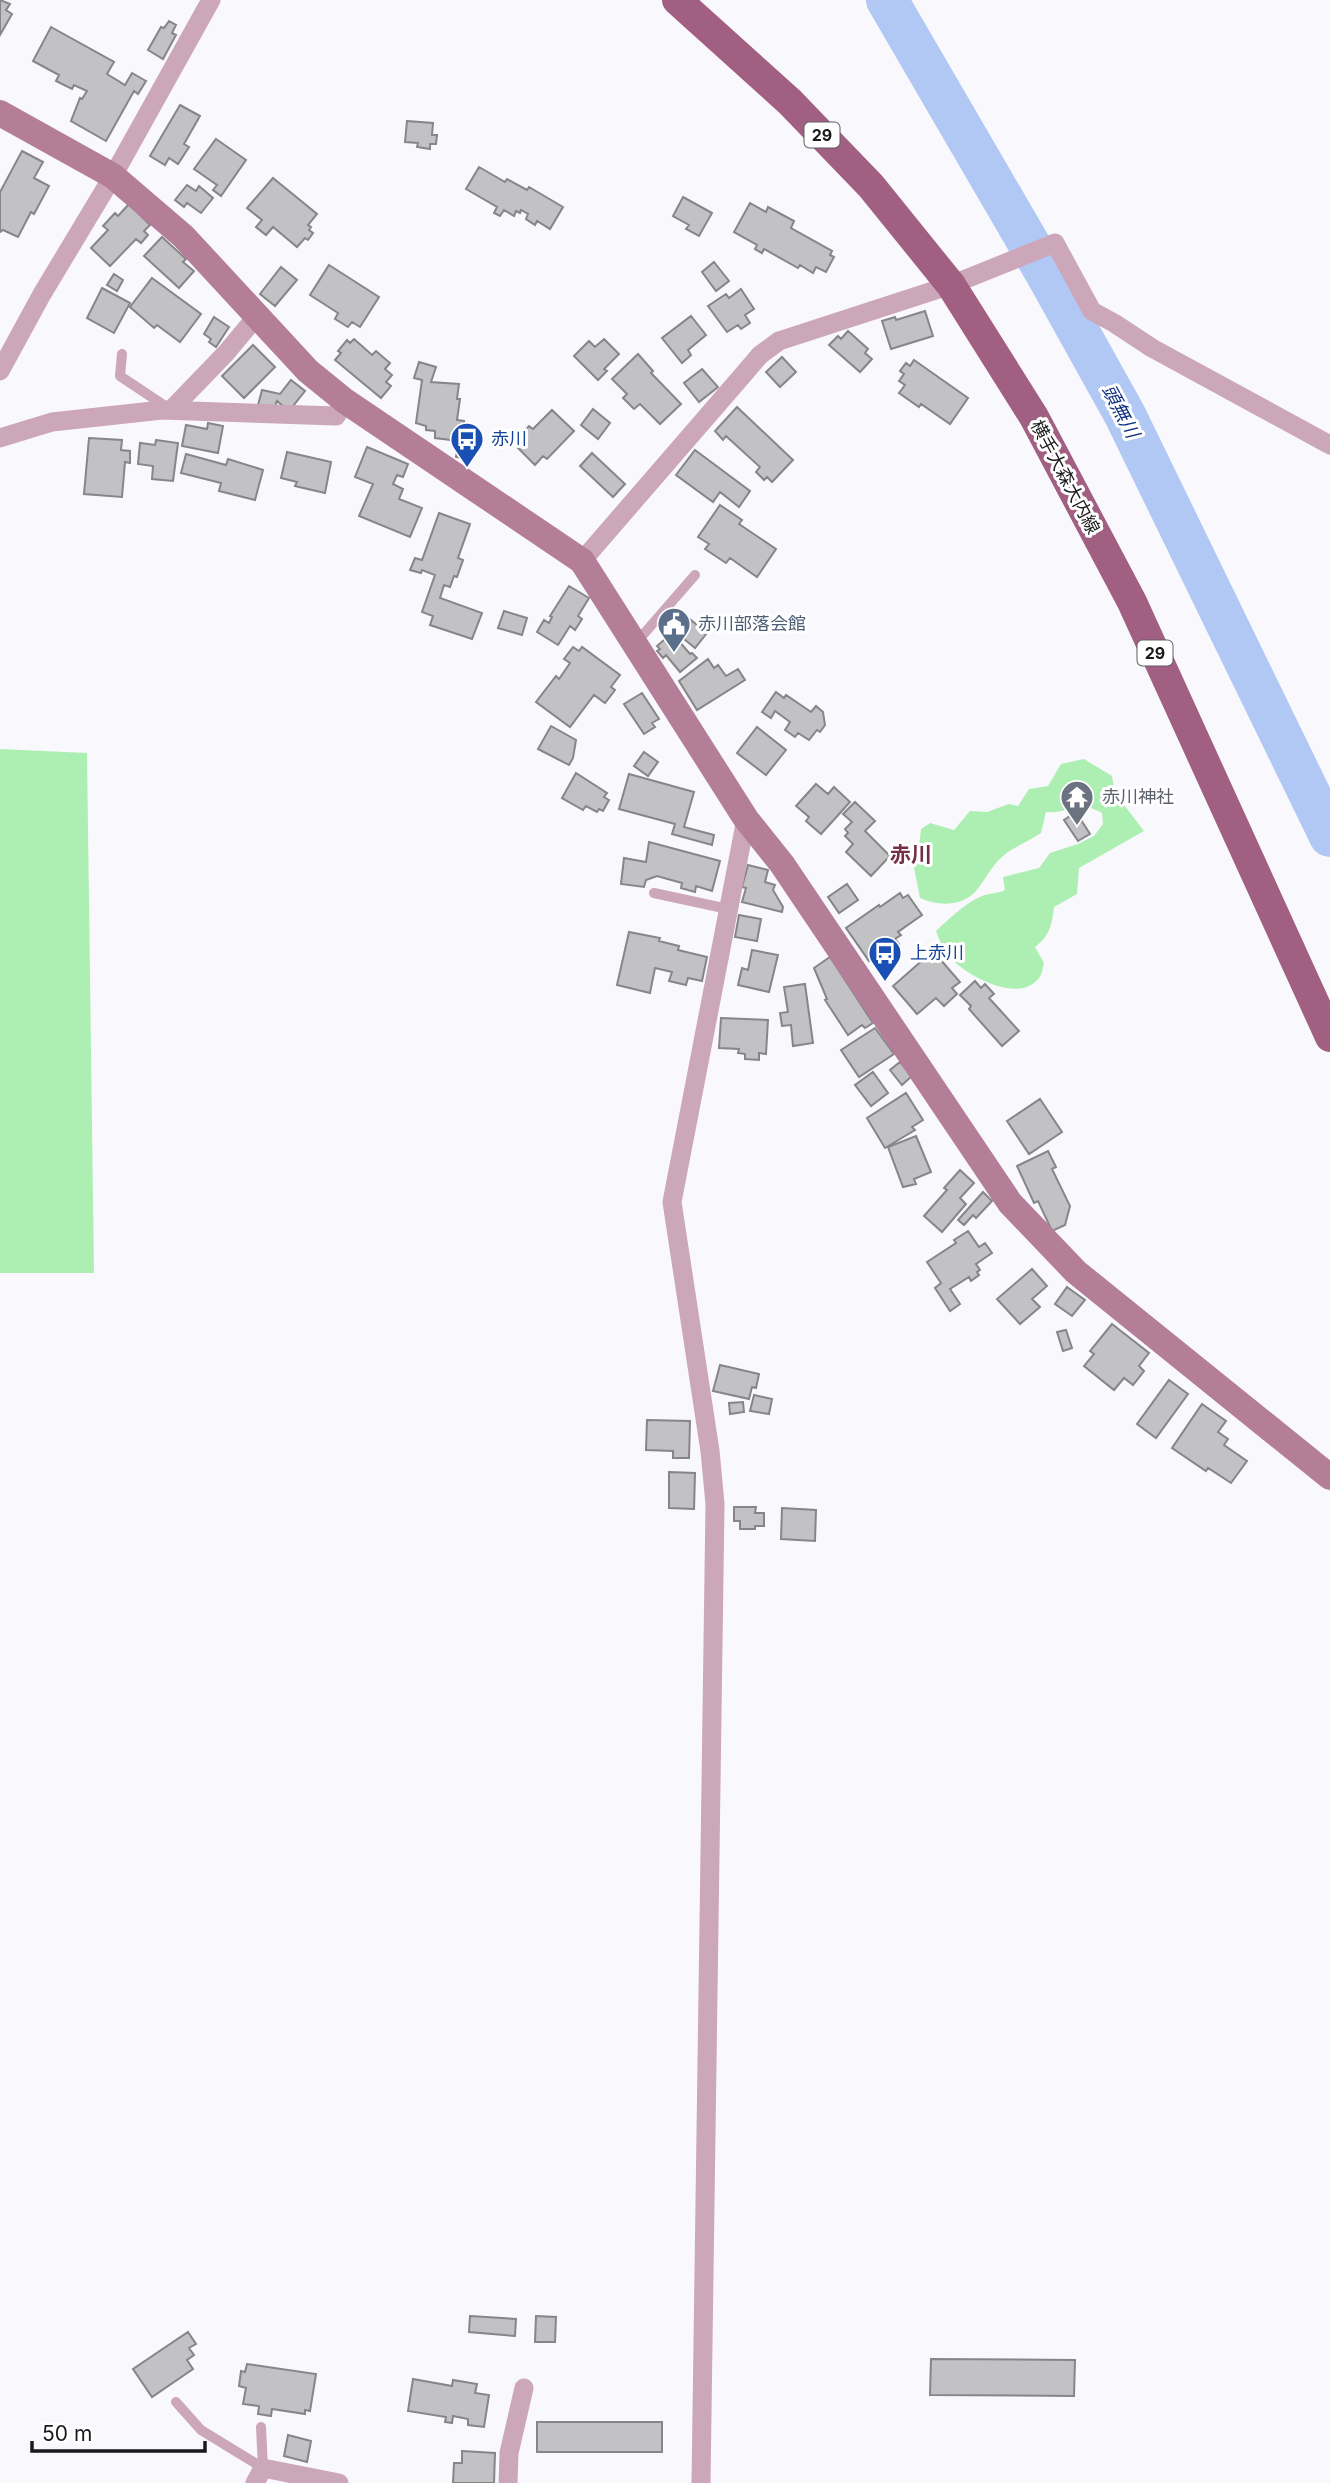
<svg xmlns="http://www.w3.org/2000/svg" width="1330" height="2483" viewBox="0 0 1330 2483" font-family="Inter,'Noto Sans JP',sans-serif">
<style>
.green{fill:#adefb3}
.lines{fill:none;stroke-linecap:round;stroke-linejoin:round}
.river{stroke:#b2c8f4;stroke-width:42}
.building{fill:#c2c2c5;stroke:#868588;stroke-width:2}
.lane{stroke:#cca6b9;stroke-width:10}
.street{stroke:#cca6b9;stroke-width:19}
.secondary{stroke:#b47e99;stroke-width:26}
.primary{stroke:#a16082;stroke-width:30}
.labels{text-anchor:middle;stroke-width:6;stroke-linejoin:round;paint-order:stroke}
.shield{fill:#fff;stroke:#5f5f60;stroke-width:2}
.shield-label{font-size:16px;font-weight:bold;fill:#1a1a1c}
.transit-label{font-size:18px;fill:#164399;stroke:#fff;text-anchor:start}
.street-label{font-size:18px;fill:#1a1a1c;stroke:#fff}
.service-label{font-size:18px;fill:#4e5e75;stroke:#fff;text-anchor:start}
.worship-label{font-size:18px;fill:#5b616d;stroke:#fff;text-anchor:start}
.water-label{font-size:19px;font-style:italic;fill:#0f2f7f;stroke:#fff}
.quarter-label{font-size:21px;font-weight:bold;fill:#732f48;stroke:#fff}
</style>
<rect width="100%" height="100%" fill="#f9f8fc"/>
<path class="green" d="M0 749 87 753 94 1273H0Z
M1084 759 1112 776 1115 793 1144 831 1079 868 1077 894 1054 907C1052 924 1050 936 1035 947L1044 963C1043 967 1042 975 1039 978 1019 1005 964 975 948 955 943 948 939 940 936 931 949 919 965 903 982 896 990 893 997 894 1005 890L1003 877 1039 868 1050 853 1078 844 1094 836 1103 824 1102 813C1078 799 1070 814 1046 812L1041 833C1028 842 1015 846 1003 856 992 865 985 880 976 891 962 907 937 906 920 898L913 863 919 847 921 829 930 823 954 830 970 811 987 812 1009 804 1018 806 1029 789 1048 786 1061 764Z"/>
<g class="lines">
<path class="river" d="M887 0 1046 273 1125 415 1330 836"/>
</g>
<path class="building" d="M0 0 10 4 6 10 12 14 0 35Z
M169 21 176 25 172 33 176 35 163 59 148 50 161 27 164 28Z
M51 27 114 62 107 74 125 85 132 73 146 81 138 94 134 91 106 141 71 121 80 98 82 99 87 91 74 85 72 89 56 81 59 75 33 61Z
M180 105 200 116 184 144 189 147 178 164 169 158 165 165 150 156Z
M407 121 433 123 432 135H437L436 144H430V149L417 147 418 143 405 142Z
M216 139 246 160 221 196 213 190 217 185 194 169Z
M22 151 43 162 34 178 49 186 34 214 31 212 18 237 3 230 0 232V192Z
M479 167 505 182 507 179 527 190 529 187 563 207 550 229 537 221 535 225 526 219 528 214 521 210 520 213 516 211 514 216 504 210 500 216 494 213 497 207 466 189Z
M273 178 317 214 308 225 311 227 309 230 313 233 308 240 305 238 297 247 273 227 266 235 256 227 262 220 247 208Z
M187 185 196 191 199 186 213 198 201 213 187 203 184 207 175 200Z
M683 197 712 213 699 236 686 229 689 225 673 216Z
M750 203 766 212 768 207 794 221 791 228 832 251 830 255 834 257 826 272 816 267 813 273 800 265 798 268 764 249 762 253 755 249 757 245 734 232Z
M129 204 150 225 144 231 148 235 141 243 136 239 110 266 91 248 108 230 103 226 115 213 118 216Z
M162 237 186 259 183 262 194 271 179 288 144 256Z
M714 262 729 281 716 291 702 272Z
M329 265 379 297 360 327 352 322 348 327 335 319 338 313 310 295Z
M281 267 297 280 275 306 260 294Z
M114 274 123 280 117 291 107 285Z
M152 278 201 314 180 342 157 325 154 328 130 307Z
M102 288 130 303 114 333 87 318Z
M741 289 754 309 745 315 750 323 741 329 738 325 727 332 708 306 726 294 729 298Z
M925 311 933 336 891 349 882 321 895 317 896 320Z
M691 316 706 335 688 350 691 355 682 363 662 338Z
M214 317 229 327 216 347 209 342 211 339 204 334Z
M848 331 868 349 865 353 872 359 860 372 829 345 838 336 841 339Z
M354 339 372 355 376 351 390 363 385 369 392 375 386 382 391 386 381 398 335 360 341 353 338 351 347 340 350 343Z
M604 339 619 354 604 369 607 371 598 380 574 356 589 341 595 347Z
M253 345 275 367 244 398 222 376Z
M638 354 653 371 651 373 681 404 660 424 640 404 634 409 623 398 627 394 612 379Z
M782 357 796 372 780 387 766 372Z
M914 360 968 398 950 424 921 404 919 407 899 393 905 385 899 381 904 374 900 371 906 363 910 366Z
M419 362 436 367 431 382 459 384 457 399H460L457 420 464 421 468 459 456 457 459 441 435 438V431L426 430V426L416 423 422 380 414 378Z
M702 369 718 387 699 402 684 383Z
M291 380 305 391 289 411 277 401 274 409 258 405 262 390 280 394Z
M737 407 793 460 772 482 767 477 764 480 756 472 760 467 726 436 723 440 715 431Z
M593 409 610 423 598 439 581 425Z
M552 410 574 431 547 459 543 456 535 465 517 447 524 440 520 436 529 426 533 429Z
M208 423 223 426 218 453 182 446 186 425 207 429Z
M89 438 122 440 121 450 130 451V463L125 462 122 497 84 494Z
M156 440 178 443 173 481 152 479 153 466 138 464 140 443 155 445Z
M367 447 408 464 403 477 397 475 393 484 403 489 399 499 422 508 410 537 359 516 373 484 355 477Z
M695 450 750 491 739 507 720 492 713 502 676 475Z
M287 452 331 462 325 493 295 486 297 482 281 478Z
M592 453 625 484 613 497 580 466Z
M186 454 226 465 228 459 263 470 255 500 219 491 221 483 181 473Z
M720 505 742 520 739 524 776 549 757 577 730 558 726 563 705 549 709 544 698 537Z
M439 513 470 524 458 558 463 560 457 577 454 576 450 587 444 585 440 598 482 613 472 639 430 625 433 616 422 612 435 575 422 570 421 573 410 570 415 558 422 560Z
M569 586 589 598 578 616 582 619 575 630 570 626 558 645 537 632 544 620 549 623 552 617 550 616Z
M504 611 527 618 522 635 498 628Z
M686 616 707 633 695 648 673 630Z
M672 633 690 654 692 653 697 658 680 672 666 655 663 658 657 651 660 649 657 646Z
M573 647 579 651 582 647 620 675 611 687 615 690 605 703 594 695 570 727 536 702 556 676 559 679 570 663 564 659Z
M708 659 714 668 718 665 726 676 738 669 745 680 697 710 679 681Z
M776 692 784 698 786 695 811 712 816 706 823 712 825 725 820 732 817 730 809 740 798 733 795 737 785 730 790 722 775 711 771 718 762 712Z
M642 693 659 719 652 723 655 727 644 734 624 704Z
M551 726 576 740 573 758 569 765 538 749Z
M757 727 786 750 766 775 737 753Z
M644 752 658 762 648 776 634 766Z
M576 773 607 793 604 797 609 800 603 811 599 809 597 812 586 806 583 810 562 798Z
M629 774 694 792 684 827 714 835 712 845 672 834 675 824 619 809Z
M816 784 828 794 834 787 850 802 821 834 806 821 809 817 796 806Z
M855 802 875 821 865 831 890 856 871 876 846 852 853 844 845 836 848 833 845 829 852 822 843 814Z
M1076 812 1090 834 1078 841 1064 820Z
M649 842 720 861 712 891 696 886 695 892 681 888 682 883 657 876 646 880 644 887 621 884 624 858 646 862Z
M748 865 768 870 765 882 775 885 773 890 783 907 782 912 742 902 746 888 742 887Z
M847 884 858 900 839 913 828 897Z
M900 893 903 898 908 895 922 915 898 932 901 935 895 939 899 944 879 959 876 956 869 961 846 928 879 905 880 907Z
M739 915 761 919 757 941 735 937Z
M629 932 660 938 659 941 679 946 678 950 707 957 702 981 688 978 686 985 669 981 672 972 655 968 650 993 617 985Z
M752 950 778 955 769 992 738 985 742 968 748 970Z
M933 951 960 982 952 988 957 994 944 1006 936 998 917 1014 893 986Z
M830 957 873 1023 865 1028 862 1025 848 1035 825 1000 827 999 814 968Z
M975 981 981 988 985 984 994 994 989 998 1019 1031 1002 1046 969 1009 971 1006 960 995Z
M805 984 813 1043 793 1046 791 1025 782 1026 780 1013 788 1012 784 987Z
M721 1018 768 1020 766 1054 759 1053V1060L745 1059V1054L738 1053 739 1049 719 1048Z
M875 1028 894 1054 859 1077 841 1050Z
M900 1062 912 1076 902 1085 890 1070Z
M873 1072 888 1093 871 1106 855 1085Z
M906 1093 923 1120 912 1127 915 1130 885 1148 867 1118Z
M1040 1099 1062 1132 1029 1154 1007 1121Z
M916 1136 931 1172 914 1179 916 1184 903 1187 888 1147Z
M1048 1151 1056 1167 1052 1169 1070 1206 1065 1225 1052 1231 1038 1201 1034 1203 1017 1166Z
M960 1170 974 1183 960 1198 966 1204 942 1232 924 1216 947 1190 944 1188Z
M983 1192 992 1201 976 1218 973 1215 964 1225 958 1220Z
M968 1231 979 1247 985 1243 992 1253 976 1264 980 1270 977 1272 979 1275 971 1281 969 1277 950 1289 960 1304 950 1311 935 1288 941 1283 927 1262 956 1243 954 1240Z
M1032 1269 1047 1286 1032 1299 1040 1307 1020 1324 997 1299Z
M1067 1287 1085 1300 1072 1316 1055 1304Z
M1112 1324 1149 1353 1139 1366 1144 1371 1133 1385 1124 1378 1114 1390 1084 1366 1094 1354 1090 1351Z
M1066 1330 1072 1348 1063 1351 1057 1332Z
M720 1365 759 1374 756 1388 752 1387 749 1399 713 1391Z
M1169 1380 1188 1394 1156 1438 1137 1424Z
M754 1395 772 1399 769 1414 750 1411Z
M743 1402 744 1412 730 1414 729 1403Z
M1202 1404 1226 1421 1218 1432 1228 1439 1224 1445 1247 1461 1231 1483 1208 1468 1206 1471 1172 1448Z
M647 1420 690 1421 689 1458H673V1451L646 1450Z
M669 1472 695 1473 694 1509 669 1508Z
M734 1507H756L755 1513H764V1526H755V1529H740V1521H734Z
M782 1508 816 1510 815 1541 781 1539Z
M470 2316 516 2319 515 2336 469 2332Z
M536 2316 556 2317 555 2342H535Z
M188 2332 196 2344 189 2348 194 2355 187 2360 193 2369 152 2397 133 2369Z
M931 2359 1075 2360 1074 2396 930 2395Z
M247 2364 316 2374 310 2411 305 2410V2414L272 2409 271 2416 258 2414 259 2406 243 2404 246 2388 239 2386 241 2371 245 2372Z
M413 2379 452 2386 453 2380 477 2384 475 2393 489 2395 484 2427 468 2425V2419L453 2416 452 2423 445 2422 446 2417 408 2411Z
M537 2422H662V2452H537Z
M288 2435 311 2441 307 2462 284 2456Z
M462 2451 495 2453 494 2483H453L454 2463H462Z"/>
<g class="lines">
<path class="lane" d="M122 354 120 376 168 408
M635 644 695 575
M654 893 728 909
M176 2402 201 2430 263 2468
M261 2427 263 2468"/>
<path class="street" d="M0 371 42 294 113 176 211 0
M171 410 226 353 256 317
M0 438 52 422 162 410 336 416 345 401
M582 561 742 376 760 355 779 341 951 285 1055 243 1092 311 1114 323 1152 348 1330 445
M255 2483 263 2468 339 2483
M508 2483 509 2453 524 2388
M701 2483 715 1504 710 1451 672 1202 746 819"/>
<path class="secondary" d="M0 113 113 176 183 236 308 371 345 401 582 561 746 819 782 864 1010 1203 1076 1272 1330 1477"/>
<path class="primary" d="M677 0 790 102 871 186 951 285 1034 417 1132 602 1330 1037"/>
</g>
<defs>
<symbol id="bus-pin" viewBox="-11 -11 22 30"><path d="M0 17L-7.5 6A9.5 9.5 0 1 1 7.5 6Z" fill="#1a4fb4" stroke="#fff"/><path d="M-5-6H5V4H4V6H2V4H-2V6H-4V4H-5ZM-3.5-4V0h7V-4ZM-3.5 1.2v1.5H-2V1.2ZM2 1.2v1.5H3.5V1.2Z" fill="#fff"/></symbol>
<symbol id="civic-pin" viewBox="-11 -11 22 30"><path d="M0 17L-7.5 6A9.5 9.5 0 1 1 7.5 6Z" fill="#5c6f8a" stroke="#fff"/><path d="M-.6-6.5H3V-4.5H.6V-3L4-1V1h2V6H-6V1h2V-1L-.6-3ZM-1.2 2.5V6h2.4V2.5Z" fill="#fff"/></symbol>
<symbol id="temple-pin" viewBox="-11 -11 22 30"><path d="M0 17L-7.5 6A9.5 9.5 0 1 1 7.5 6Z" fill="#6b7280" stroke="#fff"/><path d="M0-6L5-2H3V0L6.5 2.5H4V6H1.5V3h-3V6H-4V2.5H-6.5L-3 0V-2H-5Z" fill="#fff"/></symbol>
</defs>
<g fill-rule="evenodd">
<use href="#bus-pin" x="448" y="420" width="38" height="52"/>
<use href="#civic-pin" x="655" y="605" width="38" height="52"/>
<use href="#temple-pin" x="1058" y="778" width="38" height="52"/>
<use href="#bus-pin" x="866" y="934" width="38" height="52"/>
</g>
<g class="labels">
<g class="shield">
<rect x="804.5" y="122.5" width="35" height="25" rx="5"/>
<rect x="1137.5" y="640.5" width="35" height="25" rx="5"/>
</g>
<g class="shield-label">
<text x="822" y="141">29</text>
<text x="1155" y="659">29</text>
</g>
<g class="transit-label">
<text x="491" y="445">赤川</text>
<text x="910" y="959">上赤川</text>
</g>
<g class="street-label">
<text transform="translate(1065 477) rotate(62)" y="6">横手大森大内線</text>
</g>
<g class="service-label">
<text x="698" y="630">赤川部落会館</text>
</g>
<g class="worship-label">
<text x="1102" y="803">赤川神社</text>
</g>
<g class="water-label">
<text transform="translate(1121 411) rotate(62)" y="7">頭無川</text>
</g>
<g class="quarter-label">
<text x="911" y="862">赤川</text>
</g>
</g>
<path d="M32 2441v10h173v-10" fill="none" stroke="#1a1a1c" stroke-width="3.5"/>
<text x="42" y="2441" font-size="21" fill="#1a1a1c" stroke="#ffffff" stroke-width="5" paint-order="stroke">50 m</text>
</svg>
